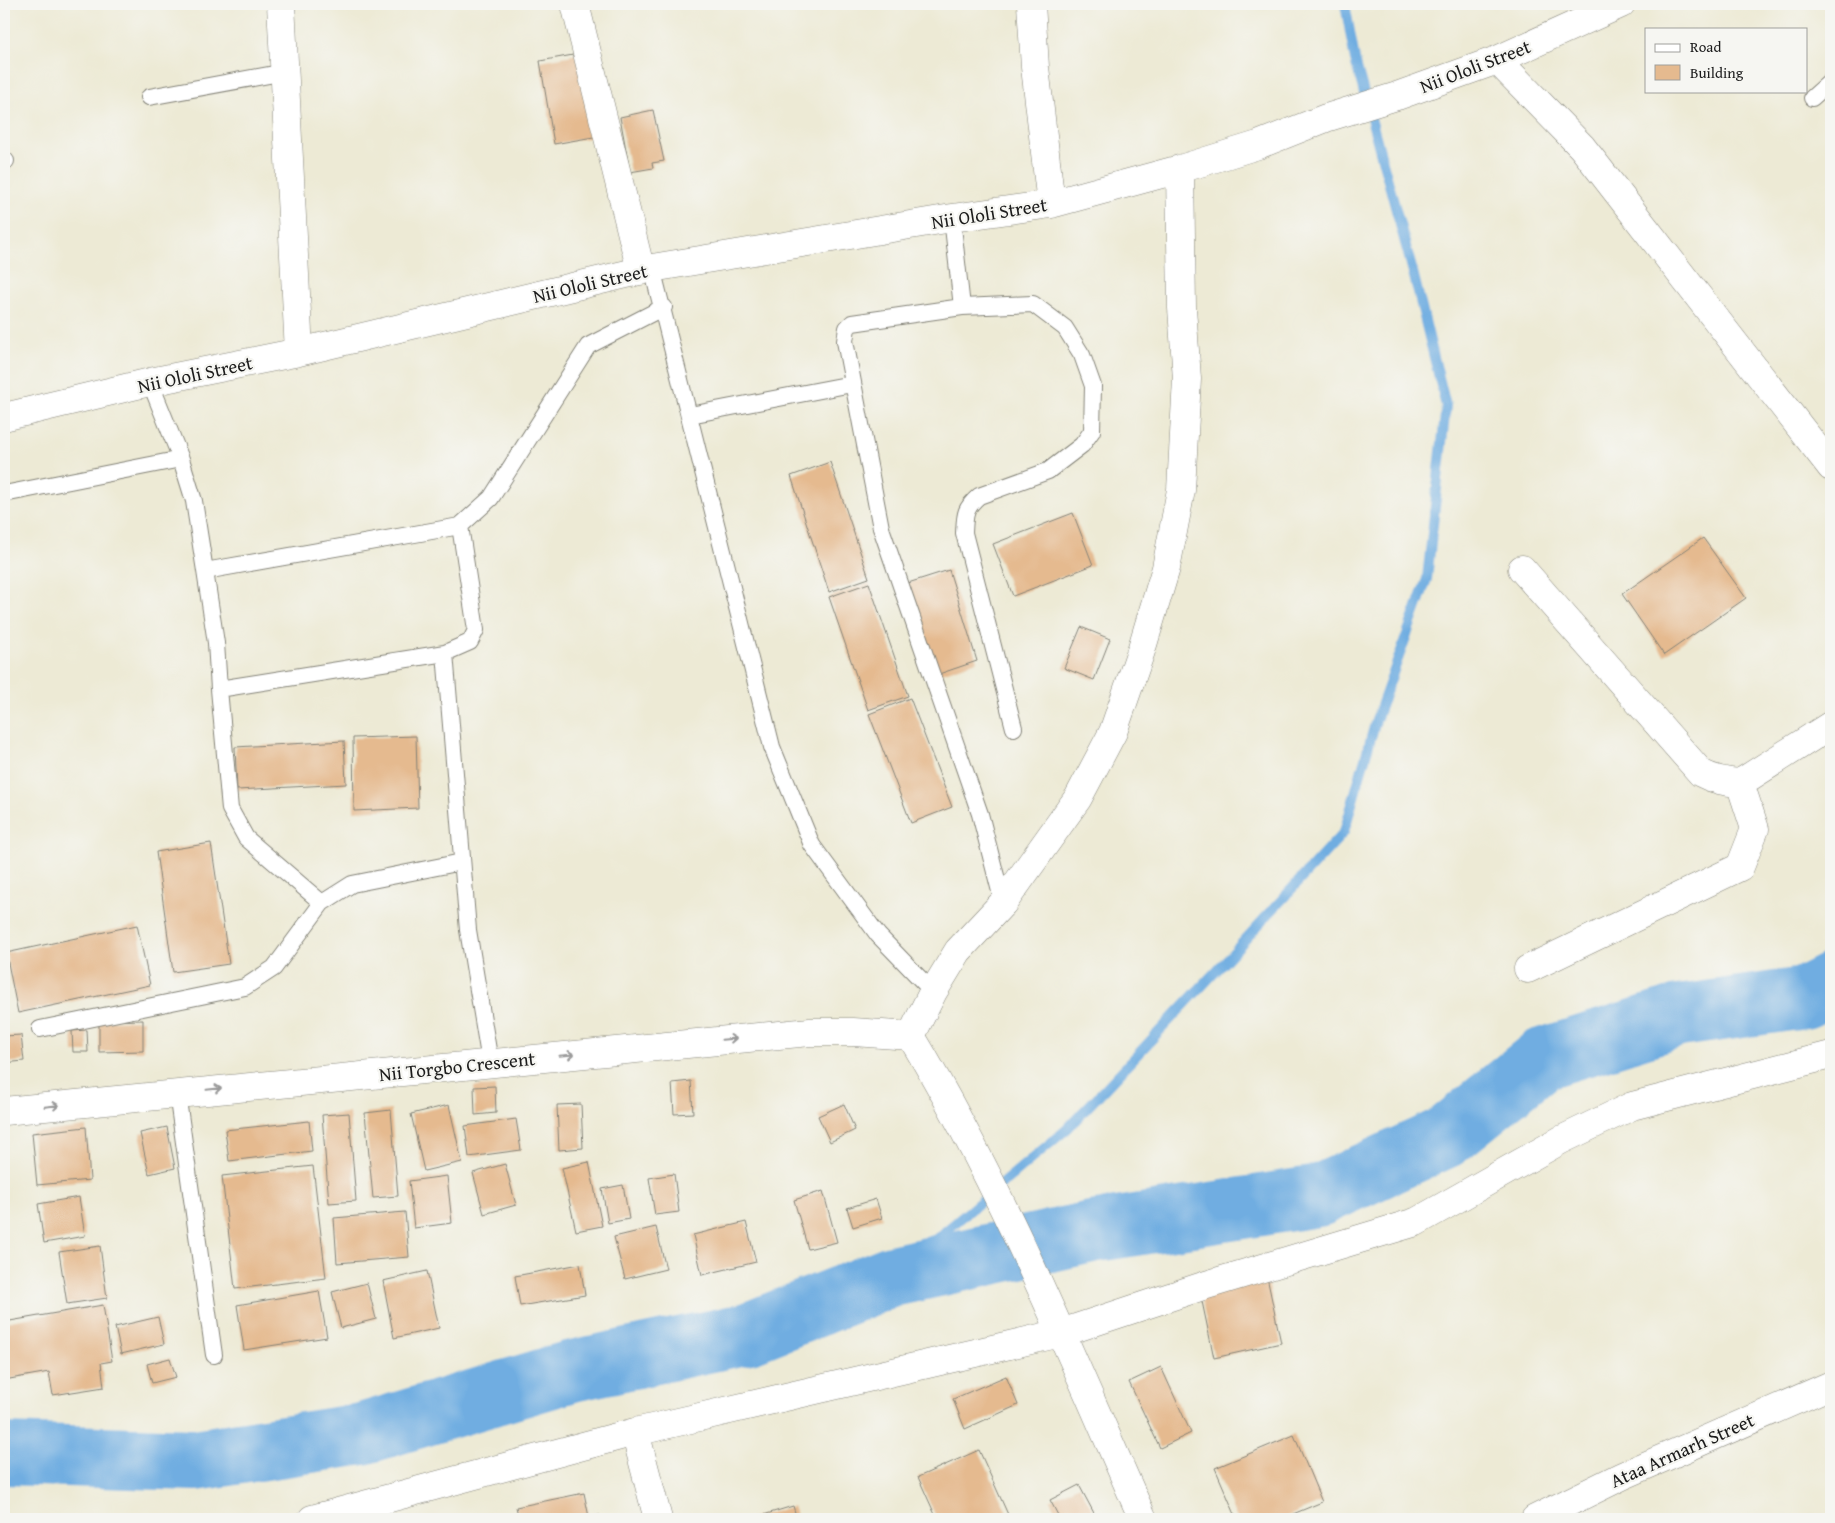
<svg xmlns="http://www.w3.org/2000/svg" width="1835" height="1523" viewBox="0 0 1835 1523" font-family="'Gentium Book Plus',serif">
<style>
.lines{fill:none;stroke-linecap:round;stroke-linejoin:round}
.stream{stroke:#6fade1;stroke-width:10}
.river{stroke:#6fade1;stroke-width:62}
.building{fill:#e5ba8f}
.service-casing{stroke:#848378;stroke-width:18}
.minor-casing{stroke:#848378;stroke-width:29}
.tertiary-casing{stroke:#848378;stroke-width:29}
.service{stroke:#fff;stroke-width:16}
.minor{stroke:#fff;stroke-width:28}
.tertiary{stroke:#fff;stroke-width:28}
.oneway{stroke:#999}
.labels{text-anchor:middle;stroke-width:4.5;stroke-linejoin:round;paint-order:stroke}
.street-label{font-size:19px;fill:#1c1c1c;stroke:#f6f6f2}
</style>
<rect width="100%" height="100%" fill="#f6f6f2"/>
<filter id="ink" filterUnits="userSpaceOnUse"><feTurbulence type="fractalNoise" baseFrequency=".02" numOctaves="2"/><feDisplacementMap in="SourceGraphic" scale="10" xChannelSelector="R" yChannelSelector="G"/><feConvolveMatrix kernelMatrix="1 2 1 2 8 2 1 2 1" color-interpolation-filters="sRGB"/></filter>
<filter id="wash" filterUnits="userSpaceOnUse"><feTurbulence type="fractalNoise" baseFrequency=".0096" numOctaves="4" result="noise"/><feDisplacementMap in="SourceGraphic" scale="20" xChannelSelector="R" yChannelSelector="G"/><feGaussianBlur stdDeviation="1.12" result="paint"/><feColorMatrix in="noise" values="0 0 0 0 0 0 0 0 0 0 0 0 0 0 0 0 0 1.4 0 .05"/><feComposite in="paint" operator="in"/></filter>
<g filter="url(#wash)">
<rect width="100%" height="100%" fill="#edead5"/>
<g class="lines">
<path class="stream" d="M892 1276 1067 1129 1219 968 1344 832 1376 720 1427 579 1446 406 1413 272 1355 60 1345 4"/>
<path class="river" d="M4 1454 195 1460 362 1434 572 1371 749 1333 892 1276 1091 1232 1318 1196 1446 1137 1542 1059 1679 1016 1804 998 1831 984"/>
</g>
<g id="blocks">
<path class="building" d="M584 53 599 136 554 144 540 61Z
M653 110 664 161 652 163 653 168 630 172 620 117Z
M830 462 869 578 829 592 791 476Z
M1073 513 1093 565 1013 596 993 544Z
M1703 538 1746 598 1664 655 1622 594Z
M949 570 977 661 936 675 908 583Z
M869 583 908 696 868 710 829 597Z
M1081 627 1110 639 1094 680 1064 668Z
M910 698 952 807 911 823 869 714Z
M416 736 418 808 354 811 353 738Z
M344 741 346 784 237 790 235 747Z
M211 843 229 964 173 972 156 852Z
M137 925 150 985 18 1013 6 953Z
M143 1020V1051L99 1052V1021Z
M87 1030 88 1052H73L72 1031Z
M21 1035 24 1061 4 1063V1036Z
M691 1081 693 1113 674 1114 672 1083Z
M495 1086 496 1113 475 1115 474 1087Z
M581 1104 583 1148 559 1150 557 1105Z
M844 1104 855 1130 830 1142 818 1116Z
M449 1105 462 1162 424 1171 411 1114Z
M391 1110 398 1196 373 1198 365 1113Z
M349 1113 356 1201 329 1203 322 1115Z
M516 1119 521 1150 469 1157 465 1126Z
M309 1121 312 1151 229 1161 225 1130Z
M86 1127 90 1180 37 1185 32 1133Z
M167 1127 175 1168 149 1174 140 1133Z
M589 1162 602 1226 576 1231 562 1168Z
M505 1164 516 1205 484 1214 473 1173Z
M313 1166 326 1278 235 1289 222 1176Z
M674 1174 679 1212 655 1215 649 1178Z
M447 1176 452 1223 414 1228 409 1181Z
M623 1185 629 1219 608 1223 602 1189Z
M823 1191 837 1242 808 1249 794 1200Z
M79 1197 85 1236 44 1243 38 1204Z
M876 1199 882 1218 853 1227 847 1208Z
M405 1212 409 1257 337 1263 334 1218Z
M746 1222 756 1262 702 1275 693 1235Z
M656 1227 666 1269 625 1279 614 1237Z
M100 1246 107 1298 67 1304 59 1252Z
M580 1264 585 1295 520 1306 515 1276Z
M427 1271 439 1328 394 1338 383 1281Z
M1267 1277 1281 1343 1214 1358 1200 1292Z
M367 1283 376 1319 341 1328 332 1292Z
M319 1291 327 1337 244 1350 237 1305Z
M103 1305 112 1361 101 1363 104 1387 53 1395 49 1372 4 1380V1322Z
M158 1317 164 1344 121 1354 115 1327Z
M170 1358 176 1377 152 1383 147 1364Z
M1161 1367 1191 1433 1160 1448 1129 1382Z
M1006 1376 1018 1405 965 1429 953 1399Z
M1294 1435 1322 1502 1281 1519H1237L1215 1468Z
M979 1450 1010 1519H937L918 1477Z
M1079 1485 1095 1515 1088 1519H1060L1050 1500Z
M584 1493 589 1517 600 1515 601 1519H519L516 1507Z
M793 1506 797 1519H750Z"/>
</g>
</g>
<g filter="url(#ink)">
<use href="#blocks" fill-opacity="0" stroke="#848378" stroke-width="1"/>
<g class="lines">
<defs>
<path id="service" d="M149 97 285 72
M1812 98 1831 81
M4 159 6 161
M952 218 962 307
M652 268 772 747 812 845 878 935 933 992
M150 382 181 459 194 501 205 571 460 526 491 498 588 346 664 307
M690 415 852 384
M4 494 181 459
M205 571 216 643 219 689 445 653 470 642 476 630 460 526
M445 653 468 930 490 1062
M219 689 230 809 246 838 322 903
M1003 903 980 814 881 528 845 341 847 328 852 323 962 307 1033 304 1065 328 1082 355 1093 386 1092 431 1082 445 1048 471 979 496C964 509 965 515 964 533L1014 728
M40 1029 245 987 274 968 322 903 352 884 462 862
M177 1093 214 1355"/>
<path id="minor" d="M281 4 299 352
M575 4 641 271
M1031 4 1035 67 1051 204
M1497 60 1582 147 1831 467
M4 417 150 382 299 352 652 268 952 218 1051 204 1180 169 1258 145 1326 118 1397 96 1497 60 1621 4
M1522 569 1701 773C1714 780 1725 782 1740 783L1831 725
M1528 969 1740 867 1755 829 1740 783
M911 1036 933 992 958 951 1003 903 1078 798 1113 732 1141 651 1166 568 1181 490 1187 379 1182 308 1180 169
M635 1432 658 1519
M312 1519 635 1432 1061 1333 1203 1286 1416 1222 1561 1140 1632 1106 1831 1055
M1535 1519 1622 1476 1831 1385"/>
<path id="tertiary" d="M4 1111 810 1032H853L911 1036C1003 1189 1071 1356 1143 1519"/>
</defs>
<use href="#service" class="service-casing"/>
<use href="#minor" class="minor-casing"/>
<use href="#tertiary" class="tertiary-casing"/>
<use href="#service" class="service"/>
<use href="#minor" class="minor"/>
<use href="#tertiary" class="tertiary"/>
</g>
<defs><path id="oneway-shaft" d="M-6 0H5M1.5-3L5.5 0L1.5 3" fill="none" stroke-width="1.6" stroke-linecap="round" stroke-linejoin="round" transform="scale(1.25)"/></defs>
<g class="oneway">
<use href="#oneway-shaft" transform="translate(729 1039) rotate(-5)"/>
<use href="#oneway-shaft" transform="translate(567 1055) rotate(-5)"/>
<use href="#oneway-shaft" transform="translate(214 1089) rotate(-6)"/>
<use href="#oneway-shaft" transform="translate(52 1106) rotate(-6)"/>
</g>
</g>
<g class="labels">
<g class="street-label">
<text transform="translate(1475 66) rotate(-21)" y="7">Nii Ololi Street</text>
<text transform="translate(989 213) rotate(-9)" y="7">Nii Ololi Street</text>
<text transform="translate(590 283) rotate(-13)" y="7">Nii Ololi Street</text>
<text transform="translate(195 374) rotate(-12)" y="7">Nii Ololi Street</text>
<text transform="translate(457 1066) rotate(-6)" y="7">Nii Torgbo Crescent</text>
<text transform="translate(1682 1450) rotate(-24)" y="7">Ataa Armarh Street</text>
</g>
</g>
<rect width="1835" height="1523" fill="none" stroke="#f6f6f2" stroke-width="20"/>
<rect x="1645" y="28" width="162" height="65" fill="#f6f6f2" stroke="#9f9f9c"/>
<rect x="1655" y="44" width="25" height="8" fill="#ffffff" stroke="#9f9f9c"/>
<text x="1690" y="52" font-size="15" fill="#1c1c1c">Road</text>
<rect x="1655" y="65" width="25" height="15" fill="#e5ba8f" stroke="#9f9f9c"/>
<text x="1690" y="78" font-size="15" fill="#1c1c1c">Building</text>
</svg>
